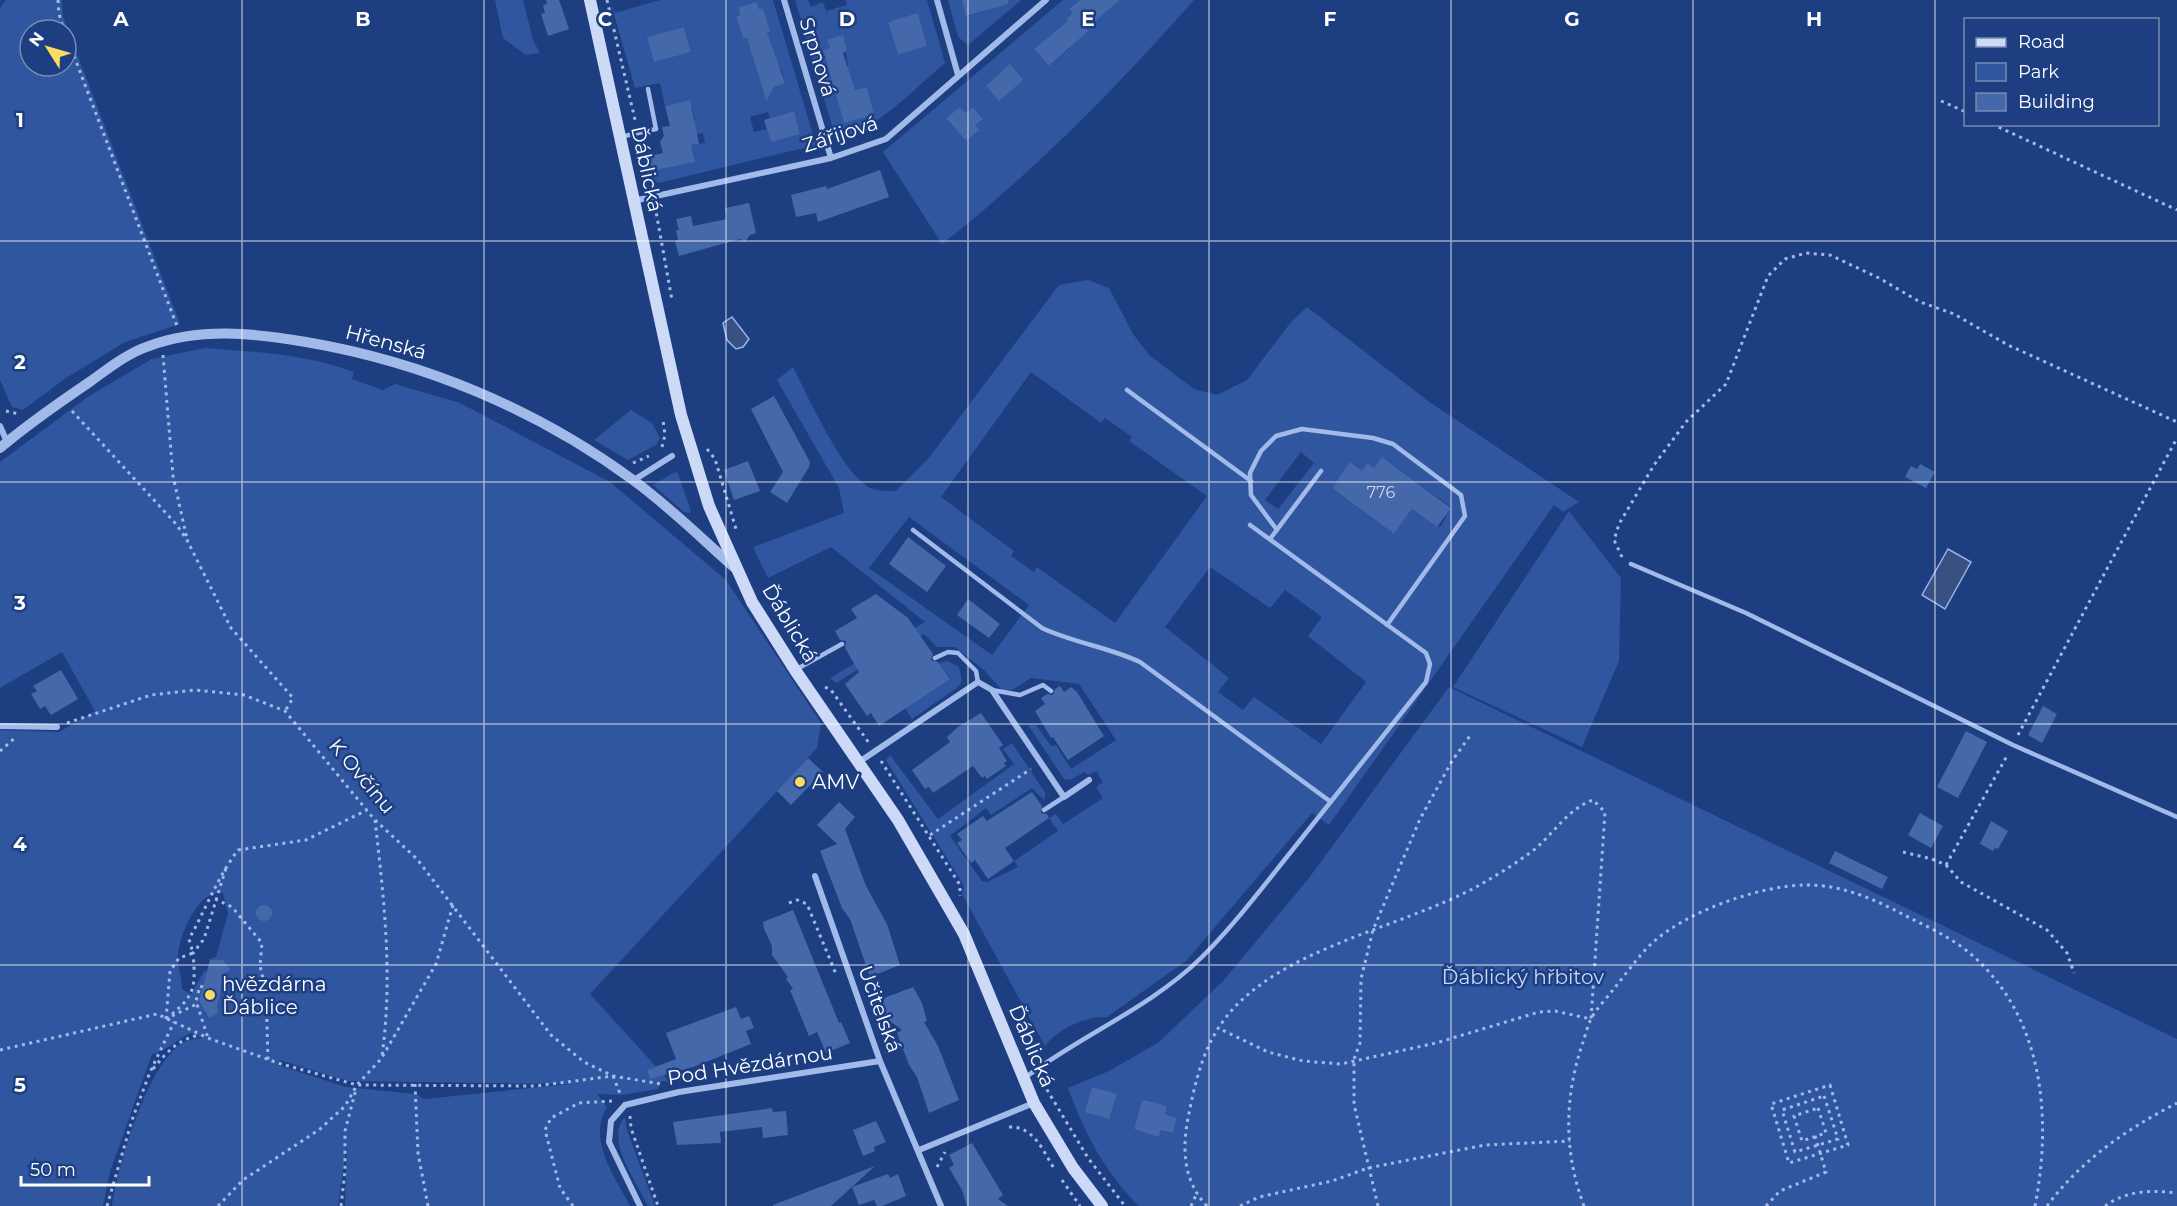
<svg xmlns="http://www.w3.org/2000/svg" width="2177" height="1206" viewBox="0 0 2177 1206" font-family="Montserrat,sans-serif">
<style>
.green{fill:#30569f;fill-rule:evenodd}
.water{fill:#385082;stroke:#95b3eb;stroke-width:1.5}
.building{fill:#4568aa}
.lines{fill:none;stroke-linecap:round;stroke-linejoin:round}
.path{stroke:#a2bae9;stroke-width:3;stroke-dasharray:3 4.5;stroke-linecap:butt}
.service{stroke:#a2bae9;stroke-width:4.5}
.minor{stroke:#a2bae9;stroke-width:6}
.tertiary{stroke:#a2bae9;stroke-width:10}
.secondary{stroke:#cddaf7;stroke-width:12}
.grid{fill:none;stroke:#fff;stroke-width:1.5;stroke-opacity:0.55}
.poi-dot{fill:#f9dd60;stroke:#1d3e81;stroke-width:2}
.labels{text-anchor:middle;stroke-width:5;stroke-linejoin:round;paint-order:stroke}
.number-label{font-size:16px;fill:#d0d9ea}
.street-label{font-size:20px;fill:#fff;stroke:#1d3e81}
.poi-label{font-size:20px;fill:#fff;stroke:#1d3e81;text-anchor:start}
.park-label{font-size:20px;fill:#c6d7f7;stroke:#1d3e81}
.grid-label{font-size:20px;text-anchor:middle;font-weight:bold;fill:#fff;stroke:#1d3e81;stroke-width:5;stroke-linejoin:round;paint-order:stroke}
</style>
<rect width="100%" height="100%" fill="#1d3e81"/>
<path class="green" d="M6 0H62L63 17 180 324 125 342 66 378 23 410 12 407 0 380V8ZM30 30H66V66H30Z
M495 0H523L533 40 540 53 526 55 503 38Z
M610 0 615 13 660 0H773L816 145 659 183 654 180 652 171 695 162 691 145 705 143 703 133 689 136 687 122 695 120 690 101 665 106 660 83 635 88ZM757 2 759 9 763 8 769 32 743 39 736 16 740 15 738 7ZM684 27 691 52 654 61 648 37ZM754 61 775 69 781 68 785 83 771 87 767 94 763 92ZM793 111 800 133 771 142 767 129 754 132 750 117 768 112 770 118Z
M795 0H808L811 7 823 2 826 11 847 5 845 0H927L945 63C912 91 881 125 839 140L835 136ZM918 14 927 46 898 55 888 22ZM843 36 848 66 830 72 825 58 822 59 820 55 824 54 823 50 830 48 828 40ZM866 87 874 115 844 123 836 95Z
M948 0H962L967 16 988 10 996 0H1021L968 45 958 37Z
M1063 0H1080L1070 9 1073 13 1066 19 1081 36 1107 0H1194C1117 87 1034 172 942 244L883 152ZM1056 31 1070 48 1049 66 1034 49ZM960 107 966 113 973 107 982 118 975 125 980 130 966 141 946 118Z
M1088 280 1109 288 1133 334 1149 355 1194 389 1217 395 1247 380 1291 322 1307 307 1428 401 1579 502 1563 512 1554 505 1329 825 1312 813 1187 960 1107 1017C1085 1016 1058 1029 1045 1046L962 894 964 886 886 760 890 755 938 819 1014 764 1003 749 1012 743 1046 794 1044 800 1032 788 991 815 986 808 950 836 982 881 987 882 1018 867 1014 861 1058 831 1049 818 1056 814 1063 824 1103 798 1096 787 1103 782 1096 771 1088 775 1085 772 1070 780 1064 779 1028 725H1036L1051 746 1056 745 1071 769 1116 740 1079 684 1031 678 1012 690H1002L984 670 955 647H937L924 634 883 660 880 656 836 683 830 678 925 622 831 547 768 578 753 547 844 513 839 488 777 380 793 367C807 394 845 480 873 489 880 491 889 491 896 491L928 459 1059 285ZM1031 372 1101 423 1105 418 1132 437 1129 441 1207 496 1115 623 1037 567 1034 572 1011 556 1014 551 941 497ZM1301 452 1314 463 1278 509 1265 500ZM1383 458 1451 507 1441 526 1437 527 1412 509 1394 534 1332 488 1350 463 1362 471 1374 468ZM909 517 1029 605 992 655 869 568ZM1210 567 1270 608 1285 590 1322 617 1308 636 1366 682 1321 744 1254 697 1243 710 1218 692 1229 678 1165 627Z
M205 348C256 352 305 354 354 372L352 379 383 390 395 384 460 403 610 482 726 580 821 723 817 748 590 994 670 1082 661 1081 658 1089 622 1095 597 1094 607 1107C587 1141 615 1176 630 1206H345L347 1143 338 1206H112C118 1166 147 1063 184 1042 188 1040 196 1039 202 1038L191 1033C177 1039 167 1051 152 1054L110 1172 103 1206H0V730L59 732 95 711 62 652 0 688V462L89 396 152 359ZM223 893 228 913 216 957 207 960 224 962 228 968 216 1007 209 1016 205 1013V1005L199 1003 207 972 204 971 191 994 182 989C182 979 179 971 178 961 176 943 193 904 210 895 213 893 220 893 223 893ZM279 1060 348 1081 570 1084 424 1099 416 1094 346 1087 278 1065Z
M631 410 652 423 660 438 656 445 628 460 594 440Z
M677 471 691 511 690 513 684 512 653 485Z
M1569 511 1621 578 1619 661 1582 747 1453 687Z
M947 661 959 667 962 681 958 687 912 719 905 708 950 678 939 663Z
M1449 687 2177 1039V1206H1139C1105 1173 1084 1132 1068 1088L1109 1071 1159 1042 1223 981 1309 878ZM1145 1100 1164 1105 1167 1109 1162 1113 1177 1118 1173 1133 1157 1129 1159 1135 1155 1136 1134 1129 1135 1124 1138 1125 1142 1101Z
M625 1117 627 1130 655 1206H648C637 1183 604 1139 625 1117Z"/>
<path class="water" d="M732 317 749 339 743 347 736 349 727 340 723 323Z
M1948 549 1971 562 1945 609 1922 595Z"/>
<path class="building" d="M546 0H559L569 29 548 36 541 14 545 13 543 5 547 4Z
M962 0H1008V4L966 16Z
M1080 0H1120L1086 29 1088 31 1049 66 1034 49 1068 21 1066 19 1073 13 1069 9Z
M757 2 759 9 763 8 770 32H767L785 83 774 87 766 101 747 38 743 39 736 16 740 15 738 7Z
M918 13 927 46 898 55 888 22Z
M684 27 691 52 654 62 647 37Z
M843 35 847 51 843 53 855 90 867 87 874 115 844 123 823 50 830 48 827 40Z
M1010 64 1023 80 999 101 986 86Z
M690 100 699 144 691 145 695 162 652 171 649 156 663 153 660 142 664 136 662 127 670 126 665 106Z
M960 107 966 113 973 107 983 119 975 125 980 130 966 141 946 118Z
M794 111 800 134 771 142 764 120Z
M880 170 889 197 818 222 816 213 796 217 791 195 826 186 827 189Z
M749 203 756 233 750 235 745 242 740 239 679 256 675 241 678 240 676 230H679L676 219 691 216 693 226 727 219 725 208Z
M774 396 810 462 809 467 787 503 770 492 783 472 751 409Z
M1382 457 1451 508 1437 527 1412 509 1394 534 1332 488 1350 462 1362 471 1367 463 1374 468Z
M748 461 760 491 734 500 724 470Z
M1920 464 1935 472 1926 488 1905 477 1911 466 1917 469Z
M908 537 946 566 927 592 889 564Z
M876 594 908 618 933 654 931 660 938 662 950 679 879 726 871 713 867 716 845 684 859 672 845 648 846 641 840 640 835 631 857 618 851 609Z
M968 599 1000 624 989 638 957 615Z
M61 670 78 699 51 715 45 706 40 709 31 694 37 691 33 686Z
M1060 686 1064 692 1071 687 1077 692 1104 736 1068 760 1053 737 1051 738 1035 711 1045 704 1041 698 1047 694 1053 695 1055 689Z
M2043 706 2057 714 2042 743 2028 735Z
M981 713 1003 745 999 748 1007 761 1004 763 1006 766 987 779 985 776 982 778 973 766 933 793 929 787 925 789 912 770 950 742 947 737 958 727Z
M1966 731 1987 742 1958 798 1937 787Z
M808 758 823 772 791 805 777 791Z
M1032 792 1042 806 1041 813 1047 814 1049 818 1005 848 1014 861 988 879 975 860 971 863 957 843 962 840 957 834 983 816 987 821Z
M839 802 855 817 845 829 866 886 887 924 900 965 870 977 850 919 842 908 820 851 837 844 817 825Z
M1920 813 1943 826 1931 848 1908 835Z
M1991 821 2008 831 1998 849 1995 848 1993 851 1980 844Z
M1835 851 1888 877 1882 889 1829 863Z
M256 913a8 8 0 1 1 16 0a8 8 0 1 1-16 0Z
M793 910 839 1023 841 1022 850 1043 826 1053 817 1032 809 1036 790 990 793 989 786 979 788 977 772 955V946L764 929 763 922Z
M210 960H223L230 969 225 975 217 1006 218 1013 209 1018 199 1001Z
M913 987 922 1003 927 1021 924 1022 938 1046 959 1100 929 1113 917 1077 909 1065 897 1033 902 1030 886 1018 879 1000Z
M736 1007 741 1019 749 1016 754 1028 746 1031 751 1044 693 1067 650 1079 647 1070 676 1059 666 1033Z
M1092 1087 1117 1094 1109 1119 1085 1112Z
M1145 1100 1164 1105 1167 1108 1165 1114 1177 1118 1173 1133 1160 1130 1159 1136H1155L1134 1129 1142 1101Z
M772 1108 773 1112 786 1111 788 1135 763 1138 762 1127 720 1132 721 1143 677 1145 673 1122Z
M876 1121 886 1142 874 1147 875 1151 863 1156 853 1130Z
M972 1143 1003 1195 998 1199 1008 1206H967L962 1190 949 1168 954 1165 949 1155Z
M875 1166 831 1206H773V1205Z
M888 1174 890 1178 898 1174 906 1196 882 1206H877L874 1200 859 1205 852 1187Z"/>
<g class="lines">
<path class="path" d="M58 0 59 14 64 30
M607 0 636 124
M66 35 177 326
M1941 101 1966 112
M1992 124 2177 210
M640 142 650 185
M655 206 672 300
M163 355 173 476 187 539
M6 411 19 414
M72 411 176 524 187 540 231 628 293 698 285 711
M662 447 665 435 663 420
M707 449 715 459 736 529
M633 463 649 456
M1622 557 1614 540 1619 524 1654 465 1686 422 1726 384 1768 276 1785 259 1806 253 1830 255 1879 278 1920 302 1954 314 2008 345 2177 422
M825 687 831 690 869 743
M67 723 151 695 195 690 244 695 285 711 374 819 417 859 551 1035 584 1062 613 1076
M2018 735 2177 438
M0 751 16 737
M881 761 960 885V896
M375 820C384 899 393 976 382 1056
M930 835 1031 769
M1903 852 1932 859 1946 865 1961 882 2047 930 2067 953 2074 973
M1946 865 2008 754
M215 899 232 907 262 943 260 966 266 991 268 1060
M789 903 797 900 807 904 836 974
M203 987 200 986 196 1001 208 1038
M172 1016 197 1004
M166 1019 170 971 179 958 193 953 189 939C206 909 217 878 238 850L306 840 367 810
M166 1019C195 996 196 989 193 953L204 939 226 868
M0 1050 157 1014 208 1038 278 1063 357 1085 536 1086 613 1076 661 1084
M153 1069C167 1052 177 1040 199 1035
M613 1076 621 1096
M1043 1083 1088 1158 1125 1206
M415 1084 418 1153 428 1206
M1830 1085 1848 1145 1789 1163 1771 1104Z
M1824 1096 1838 1139 1795 1152 1782 1110Z
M1818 1108 1826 1133 1802 1141 1794 1116Z
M630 1116 631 1128 658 1206
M1009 1127C1034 1126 1043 1151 1055 1170
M937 1167 945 1152
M1062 1180 1080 1206
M107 1206 132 1120 150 1072 174 1022
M218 1206 243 1180 320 1129 345 1106 357 1085 381 1059 436 964 453 905
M341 1206 345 1171V1131L356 1089
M573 1206 560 1188 545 1130 551 1118 579 1103 612 1101
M1191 1206 1196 1195
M1207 1206C1182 1180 1182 1146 1189 1113 1195 1084 1202 1053 1219 1027 1270 949 1398 930 1478 886 1497 875 1517 863 1535 849 1554 833 1569 808 1593 800L1605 812 1591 1019 1555 1011 1539 1012 1436 1043 1341 1064 1303 1061 1268 1052 1218 1028
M1240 1206 1259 1197 1332 1181 1368 1168 1485 1145 1570 1141
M1378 1206 1354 1104V1059L1360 1043 1361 979 1373 930 1420 819 1452 761 1472 733
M1584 1206C1564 1153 1564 1099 1582 1045 1585 1037 1587 1027 1591 1019 1596 1009 1606 999 1613 990 1625 975 1637 958 1651 944 1685 912 1760 885 1807 885 1845 885 1878 901 1910 918 1931 928 1955 940 1973 956 2044 1019 2052 1119 2035 1206
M1766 1206 1780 1191 1826 1172 1815 1136
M2047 1206C2081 1160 2127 1129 2177 1103
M2105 1206C2127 1190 2152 1190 2177 1193"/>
<path class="service" d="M620 137 656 129 648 89
M1127 390 1251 481
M913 530 1042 628C1074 643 1108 647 1140 662L1331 802
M1277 530 1251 495 1250 473 1261 451 1276 436 1302 429 1373 438 1393 444 1461 495 1465 516 1387 625
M1270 539 1321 471
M1631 564 1746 613 2013 745 2177 817
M935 658 948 652 958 653 976 671 978 682
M797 669 842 644
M992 690 1020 695 1043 685 1051 691
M1044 810 1064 797
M1026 1077C1083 1034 1150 1008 1202 957 1234 925 1262 888 1290 853 1335 796 1381 739 1426 682L1430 664 1426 653 1250 525"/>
<path class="minor" d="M784 0 831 158
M937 0 958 75
M633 201 831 158 886 139 1046 0
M0 426 7 442
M634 480 672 456
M0 726 57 727
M859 762 978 682 992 690 1064 797 1089 780
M815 876 880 1061 941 1206
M919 1150 1034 1103
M640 1206 609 1142 611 1121 625 1105 679 1092 880 1061"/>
<path class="tertiary" d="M0 448C28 424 60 402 91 381 109 368 128 353 149 346 200 327 254 333 306 342 424 362 536 409 633 480 669 506 702 539 736 569"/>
<path class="secondary" d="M590 0 681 415 709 506 752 602 795 670 898 820 964 934 1034 1103 1073 1168 1102 1206"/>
</g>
<path class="grid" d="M242 0V1206M484 0V1206M726 0V1206M968 0V1206M1209 0V1206M1451 0V1206M1693 0V1206M1935 0V1206M0 241H2177M0 482H2177M0 724H2177M0 965H2177"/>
<g class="poi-dot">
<circle cx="800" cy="782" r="6"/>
<circle cx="210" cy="995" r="6"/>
</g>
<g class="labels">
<g class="number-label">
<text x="1381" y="498">776</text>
</g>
<g class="street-label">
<text transform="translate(818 57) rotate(73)" y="7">Srpnová</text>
<text transform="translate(840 134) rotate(-18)" y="7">Zářijová</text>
<text transform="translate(647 169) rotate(78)" y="7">Ďáblická</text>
<text transform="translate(386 342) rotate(15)" y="7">Hřenská</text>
<text transform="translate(790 623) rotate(59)" y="7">Ďáblická</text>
<text transform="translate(362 776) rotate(50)" y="7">K Ovčínu</text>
<text transform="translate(880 1009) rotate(70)" y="7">Učitelská</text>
<text transform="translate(1032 1046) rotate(67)" y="7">Ďáblická</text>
<text transform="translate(750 1065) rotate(-9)" y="7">Pod Hvězdárnou</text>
</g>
<g class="poi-label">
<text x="812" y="789">AMV</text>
<text x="222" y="991">hvězdárna<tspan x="222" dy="23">Ďáblice</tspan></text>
</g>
<g class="park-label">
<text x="1523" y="984">Ďáblický hřbitov</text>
</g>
</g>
<g class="grid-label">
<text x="121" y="26">A</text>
<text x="363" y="26">B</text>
<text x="605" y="26">C</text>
<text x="847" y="26">D</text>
<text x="1088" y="26">E</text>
<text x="1330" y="26">F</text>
<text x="1572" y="26">G</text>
<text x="1814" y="26">H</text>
<text x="20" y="127">1</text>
<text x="20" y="369">2</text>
<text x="20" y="610">3</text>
<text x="20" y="851">4</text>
<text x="20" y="1092">5</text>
</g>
<rect x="1964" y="18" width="195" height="108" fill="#1d3e81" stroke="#778bb3" stroke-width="1.5"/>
<rect x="1976" y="38" width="30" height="9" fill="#cddaf7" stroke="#778bb3" stroke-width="1.5"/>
<text x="2018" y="48" font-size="18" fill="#ffffff">Road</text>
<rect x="1976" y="63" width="30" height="18" fill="#30569f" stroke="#778bb3" stroke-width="1.5"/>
<text x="2018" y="78" font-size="18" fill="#ffffff">Park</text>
<rect x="1976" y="93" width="30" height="18" fill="#4568aa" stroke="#778bb3" stroke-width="1.5"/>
<text x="2018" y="108" font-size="18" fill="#ffffff">Building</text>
<g transform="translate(48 48) rotate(307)"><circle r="28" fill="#1d3e81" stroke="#778bb3" stroke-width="1.5"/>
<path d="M0-4.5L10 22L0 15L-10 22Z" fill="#f9dd60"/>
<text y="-9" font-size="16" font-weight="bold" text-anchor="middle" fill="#ffffff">N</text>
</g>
<path d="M21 1176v9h128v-9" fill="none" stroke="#ffffff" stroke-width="3"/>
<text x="30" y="1176" font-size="18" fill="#ffffff" stroke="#1d3e81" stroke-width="4.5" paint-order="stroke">50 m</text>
</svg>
